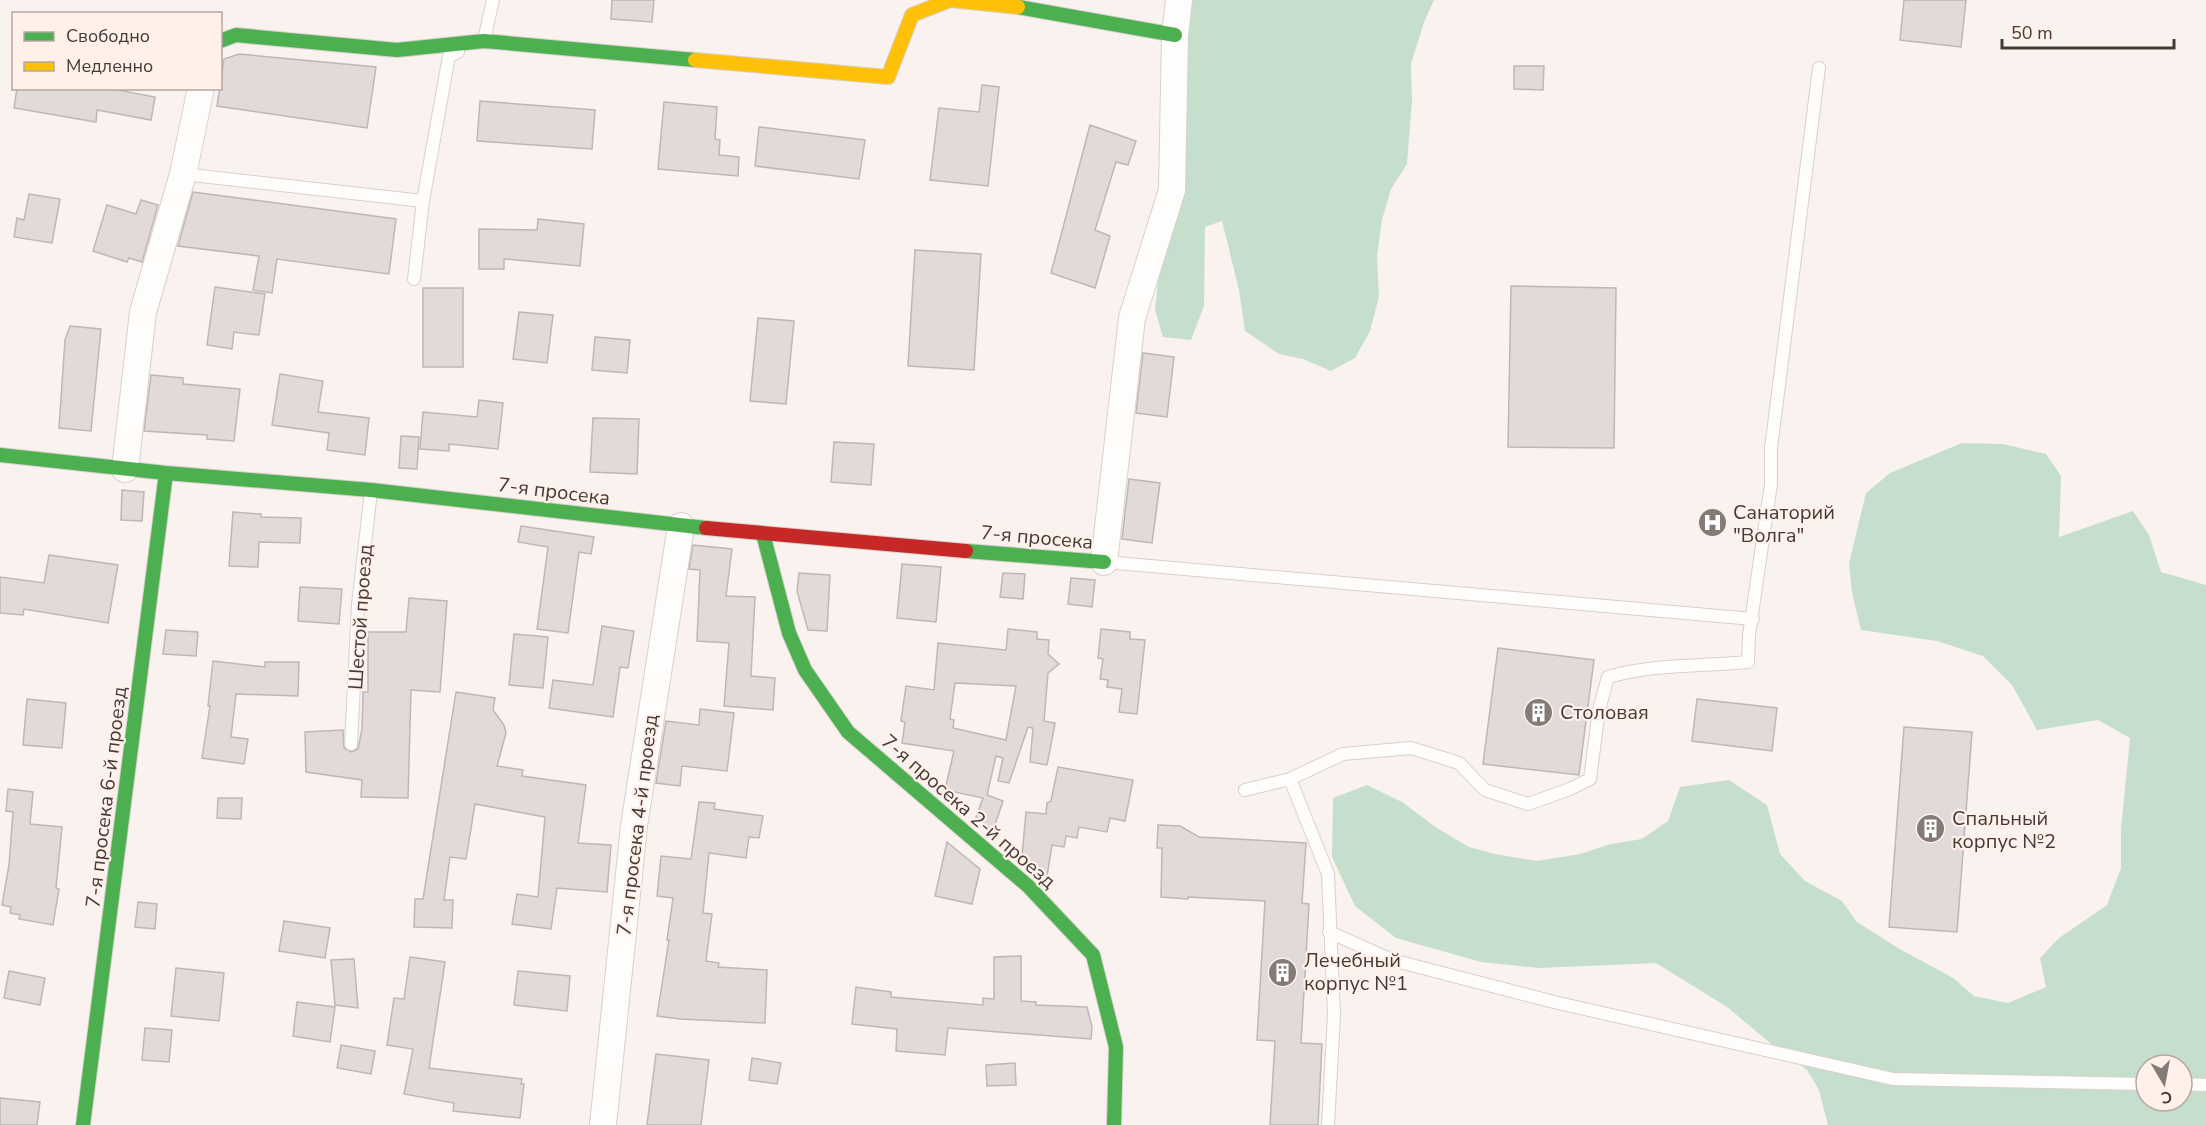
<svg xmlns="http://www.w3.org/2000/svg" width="2206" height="1125" viewBox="0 0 2206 1125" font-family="'Nunito Sans',sans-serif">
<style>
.forest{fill:#c6dfcd;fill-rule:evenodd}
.building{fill:#e2d9d9;stroke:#bfb6b6;stroke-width:1.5;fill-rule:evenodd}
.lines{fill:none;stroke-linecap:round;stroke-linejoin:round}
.lane-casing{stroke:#d8d0cb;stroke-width:14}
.street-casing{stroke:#d8d0cb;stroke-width:28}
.fast-casing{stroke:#d8d0cb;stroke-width:16}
.slow-casing{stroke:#d8d0cb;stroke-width:16}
.jam-casing{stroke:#d8d0cb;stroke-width:16}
.lane{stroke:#fefdfc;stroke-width:12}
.street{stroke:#fefdfc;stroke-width:26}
.fast{stroke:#4caf50;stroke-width:14}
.slow{stroke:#ffc107;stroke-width:14}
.jam{stroke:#c62828;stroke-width:14}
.labels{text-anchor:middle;stroke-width:4.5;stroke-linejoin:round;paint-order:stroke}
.street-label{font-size:20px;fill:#443b36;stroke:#fff0e9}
.poi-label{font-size:20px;fill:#443b36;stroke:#fff0e9;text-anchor:start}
</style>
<rect width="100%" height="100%" fill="#faf2ee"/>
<path class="forest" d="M1175 0H1434L1424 22 1411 64 1412 100 1407 164 1391 189 1382 220 1377 256 1379 297 1370 331 1355 358 1331 371 1303 359 1279 354 1245 331 1239 290 1222 221 1205 227 1204 306 1191 340 1163 337 1155 310 1164 226Z
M1962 443 2003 444 2046 454 2061 476 2059 537 2133 511 2149 535 2161 572 2206 585V1125H1828L1819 1090 1807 1070 1770 1043 1727 1007 1656 963 1539 968 1481 962 1396 938 1355 906 1332 857 1333 798 1367 785 1402 802 1437 828 1469 847 1495 854 1537 861 1580 854 1611 844 1642 839 1668 821 1680 787 1729 780 1767 805 1780 854 1805 881 1842 901 1857 922 1898 948 1953 978 1974 996 2008 1003 2046 987 2040 958 2059 938 2107 905 2121 868V828L2130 738 2098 720 2037 730 2012 685 1983 656 1937 641 1861 630 1852 593 1849 563 1866 493 1890 473ZM2146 1065H2182V1101H2146Z"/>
<path class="building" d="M612 0H654L652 22 611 19Z
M1904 0H1966L1961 47 1900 40Z
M239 54 376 67 367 128 217 106 224 59Z
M1514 66H1544L1543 90 1514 89Z
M982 85 999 87 988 186 930 180 939 108 979 112Z
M17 88H108L155 97 151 120 97 110 96 122 14 108Z
M480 101 595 110 592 149 477 141Z
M664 102 717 107 715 139 720 140 719 155 739 157 738 176 658 169Z
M1090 125 1136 141 1128 165 1116 162 1095 230 1110 236 1095 288 1051 273Z
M759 127 865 140 859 179 755 166Z
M193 192 396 219 389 274 277 259 272 293 253 290 259 256 178 246Z
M29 194 60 199 52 243 14 237 17 218 24 220Z
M141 200 158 205 142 262 129 258 127 262 93 251 107 205 136 214Z
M538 219 584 224 580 266 504 259V269H479V229L537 230Z
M915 250 981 254 974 370 908 366Z
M1511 286 1616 288 1614 448 1508 447Z
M215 287 265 294 259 335 234 332 232 349 207 345Z
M423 288H463V367H423Z
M519 312 553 315 547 363 513 359Z
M758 318 794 321 786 404 750 401Z
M70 326 101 329 91 431 59 428 65 340Z
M595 337 630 340 627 373 592 370Z
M1143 353 1174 357 1167 417 1136 413Z
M280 374 323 381 318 412 369 418 365 455 327 450 329 433 272 425Z
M151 375 183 378V384L240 389 234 441 207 439V435L144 431Z
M479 400 503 403 498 449 449 444V451L420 449 423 412 477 417Z
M593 418 639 419 637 474 590 472Z
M401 436 419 437 417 469 399 468Z
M834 442 874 444 871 485 831 482Z
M1129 479 1160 483 1152 543 1122 539Z
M122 490 144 492 142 521 121 520Z
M233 512 261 514V517L301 518 300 543 259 542 258 567 229 566Z
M521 526 594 537 591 554 579 552 568 633 537 629 548 547 518 542Z
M693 545 732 549 726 596 755 597 751 676 775 678 773 710 724 706 729 643 697 641 700 570 689 569Z
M49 555 118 565 108 623 24 609 23 615 0 613V577L44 583Z
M902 564 941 567 936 622 897 618Z
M799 573 830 575 827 631 808 630 797 591Z
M1003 573 1025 574 1023 599 1000 597Z
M1071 578 1095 580 1092 607 1068 604Z
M300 587 342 589 339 624 298 621Z
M409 598 447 601 440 692 411 690 408 798 361 797 362 780 306 772 305 732 343 730 344 748 351 752 358 749 362 729 363 692H368V632H406Z
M602 626 634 631 628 668 620 667 613 717 549 708 553 680 593 685Z
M1008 629 1037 632V639L1049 640 1048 654 1059 664 1048 673 1044 721 1055 723 1047 765 1030 762 1033 728 1028 727 1009 783 998 781 1003 758 996 756 987 795 1003 801 993 831 976 817 983 798 945 790 954 751 902 743 905 722 901 721 906 686 934 690 938 643 1006 650ZM955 683 1016 686 1006 740 953 728 954 720 950 719Z
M1101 629 1130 632V639L1145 640 1137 714 1119 712 1122 689 1107 687 1108 680 1100 679 1103 659 1098 658Z
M166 630 198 632 196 656 163 654Z
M514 634 548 637 543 688 509 685Z
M1498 648 1594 660 1579 775 1483 764Z
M213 661 265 667V662H299L298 696 236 694 231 737 248 739 244 764 202 758 210 706H208Z
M456 692 495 698 493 710 504 725 506 733 497 766 523 770 522 776 586 785 578 843 611 845 607 892 557 888 551 929 512 924 517 894 538 897 545 817 475 804 466 859 450 857 444 900H453L452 928 414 927 415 899H423Z
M27 699 66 703 62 748 23 745Z
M1697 699 1777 708 1772 751 1692 741Z
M700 709 734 713 727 771 682 766 680 786 656 783 666 721 699 725Z
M1904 727 1972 732 1957 932 1889 927Z
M1058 767 1133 780 1125 821 1110 818 1107 832 1079 827 1077 838 1066 836 1064 847 1052 845 1047 876 1022 856 1026 812 1046 814 1047 803 1051 801Z
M8 789 33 792 30 824 62 827 56 888 59 889 53 925 19 919 20 915 10 913 11 907 2 905 9 865 13 812 6 811Z
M218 798H242L241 819 217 818Z
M699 802 715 803 714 809 763 816 759 838 749 837 746 858 709 853 703 913 712 914 706 961 719 963 718 967 767 970 765 1023 680 1019 657 1016 669 940H667L673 898 657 896 661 856 691 859Z
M1158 825 1180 826 1199 837 1306 843 1302 903 1309 904 1301 1043 1322 1044 1318 1125H1270L1275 1041 1257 1040 1265 901 1188 897V899L1161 897 1162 848H1157Z
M947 842 980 869 972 904 935 896Z
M138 902 157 904 155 929 135 927Z
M284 921 330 928 325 958 279 951Z
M1021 956V1001L1036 1002V1005L1087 1007 1092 1027 1091 1039 948 1028 945 1055 896 1051 897 1029 852 1024 856 987 891 992V997L983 1005V998L994 999V957Z
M410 957 445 962 429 1068 522 1079 521 1084H524L520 1118 453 1111 454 1103 404 1094 413 1049 387 1045 394 998 404 999Z
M354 959 358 1008 335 1005 331 960Z
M176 968 224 973 219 1021 171 1016Z
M9 971 45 978 40 1005 4 998Z
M518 971 570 976 567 1011 514 1005Z
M297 1002 335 1007 330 1042 293 1036Z
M145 1028 172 1030 169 1062 142 1060Z
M341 1045 375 1051 371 1074 337 1068Z
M656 1054 709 1060 701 1125H647Z
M752 1058 781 1063 777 1084 749 1080Z
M1015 1063 1016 1085 987 1086 986 1065Z
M0 1098 40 1102 37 1125H0Z"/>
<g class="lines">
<defs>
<path id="lane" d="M484 40 493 0
M183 174 423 201 414 279
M423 201 449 56 458 52
M1105 562 1753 619
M351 744 358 605 371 491
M1290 779 1328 874 1334 1015 1328 1125
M1245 790 1290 779 1343 754 1411 748 1459 763 1485 790 1528 804 1570 789 1590 779 1599 710 1608 677C1657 663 1699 667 1748 662L1749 635 1771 484V448L1819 68
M1329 932 1392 960 1554 1002 1893 1079 2146 1084
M2182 1084 2206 1085"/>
<path id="street" d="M125 469 143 312 183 174 201 88
M1104 562 1132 318 1172 190 1175 35 1179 0
M603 1125 634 826 681 526"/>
<path id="fast" d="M1018 7 1175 35
M220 41 236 35 397 50 484 41 695 60
M0 455 166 473 371 490 706 528
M763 534 789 633 805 670 848 732 1028 886 1093 955 1116 1047 1114 1125
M966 551 1104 562
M83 1125 166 473"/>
<path id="slow" d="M695 60 888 77 912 15 950 0 1018 7"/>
<path id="jam" d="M706 528 966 551"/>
</defs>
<use href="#lane" class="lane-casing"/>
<use href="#street" class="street-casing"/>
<use href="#fast" class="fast-casing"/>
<use href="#slow" class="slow-casing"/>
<use href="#jam" class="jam-casing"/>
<use href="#lane" class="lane"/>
<use href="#street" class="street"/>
<use href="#fast" class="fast"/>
<use href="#slow" class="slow"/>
<use href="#jam" class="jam"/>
</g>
<defs>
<symbol id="hospital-disc" viewBox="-11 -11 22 22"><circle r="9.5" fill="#847b76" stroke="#fff0e9"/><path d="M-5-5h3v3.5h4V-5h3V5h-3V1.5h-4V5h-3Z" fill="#fff"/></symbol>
<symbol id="building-disc" viewBox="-11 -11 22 22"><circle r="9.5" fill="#847b76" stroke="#fff0e9"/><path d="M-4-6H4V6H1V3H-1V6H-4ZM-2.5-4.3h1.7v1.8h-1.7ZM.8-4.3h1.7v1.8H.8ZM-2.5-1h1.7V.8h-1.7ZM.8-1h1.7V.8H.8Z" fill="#fff"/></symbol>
</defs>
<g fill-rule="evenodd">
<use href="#hospital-disc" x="1696" y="506" width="33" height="33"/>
<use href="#building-disc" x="1522" y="696" width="33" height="33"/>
<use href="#building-disc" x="1914" y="812" width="33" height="33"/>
<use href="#building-disc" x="1266" y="956" width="33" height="33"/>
</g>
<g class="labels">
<g class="street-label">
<text transform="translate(554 491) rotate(7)" y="7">7-я просека</text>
<text transform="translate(1037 537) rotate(5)" y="7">7-я просека</text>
<text transform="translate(360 617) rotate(-86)" y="7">Шестой проезд</text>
<text transform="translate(106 797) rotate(-83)" y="7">7-я просека 6-й проезд</text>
<text transform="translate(969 811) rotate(41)" y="7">7-я просека 2-й проезд</text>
<text transform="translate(637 825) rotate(-83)" y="7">7-я просека 4-й проезд</text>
</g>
<g class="poi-label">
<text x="1733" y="519">Санаторий<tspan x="1733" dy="23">"Волга"</tspan></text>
<text x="1560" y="719">Столовая</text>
<text x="1952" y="825">Спальный<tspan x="1952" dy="23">корпус №2</tspan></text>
<text x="1304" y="967">Лечебный<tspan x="1304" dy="23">корпус №1</tspan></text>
</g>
</g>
<rect x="12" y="12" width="210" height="78" fill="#fff0e9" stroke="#b4a8a1" stroke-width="1.5"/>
<rect x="24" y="32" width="30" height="9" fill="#4caf50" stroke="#b4a8a1" stroke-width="1.5"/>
<text x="66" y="42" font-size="18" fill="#443b36">Свободно</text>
<rect x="24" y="62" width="30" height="9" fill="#ffc107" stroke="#b4a8a1" stroke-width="1.5"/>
<text x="66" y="72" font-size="18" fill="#443b36">Медленно</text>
<g transform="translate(2164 1083) rotate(170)"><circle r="28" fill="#fff0e9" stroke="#b4a8a1" stroke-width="1.5"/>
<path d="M0-4.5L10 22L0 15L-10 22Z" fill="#847b76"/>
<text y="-9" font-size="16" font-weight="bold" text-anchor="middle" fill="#443b36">С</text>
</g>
<path d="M2002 39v9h172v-9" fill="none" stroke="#443b36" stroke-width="3"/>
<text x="2011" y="39" font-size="18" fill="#443b36" stroke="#fff0e9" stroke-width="4.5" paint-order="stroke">50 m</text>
</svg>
